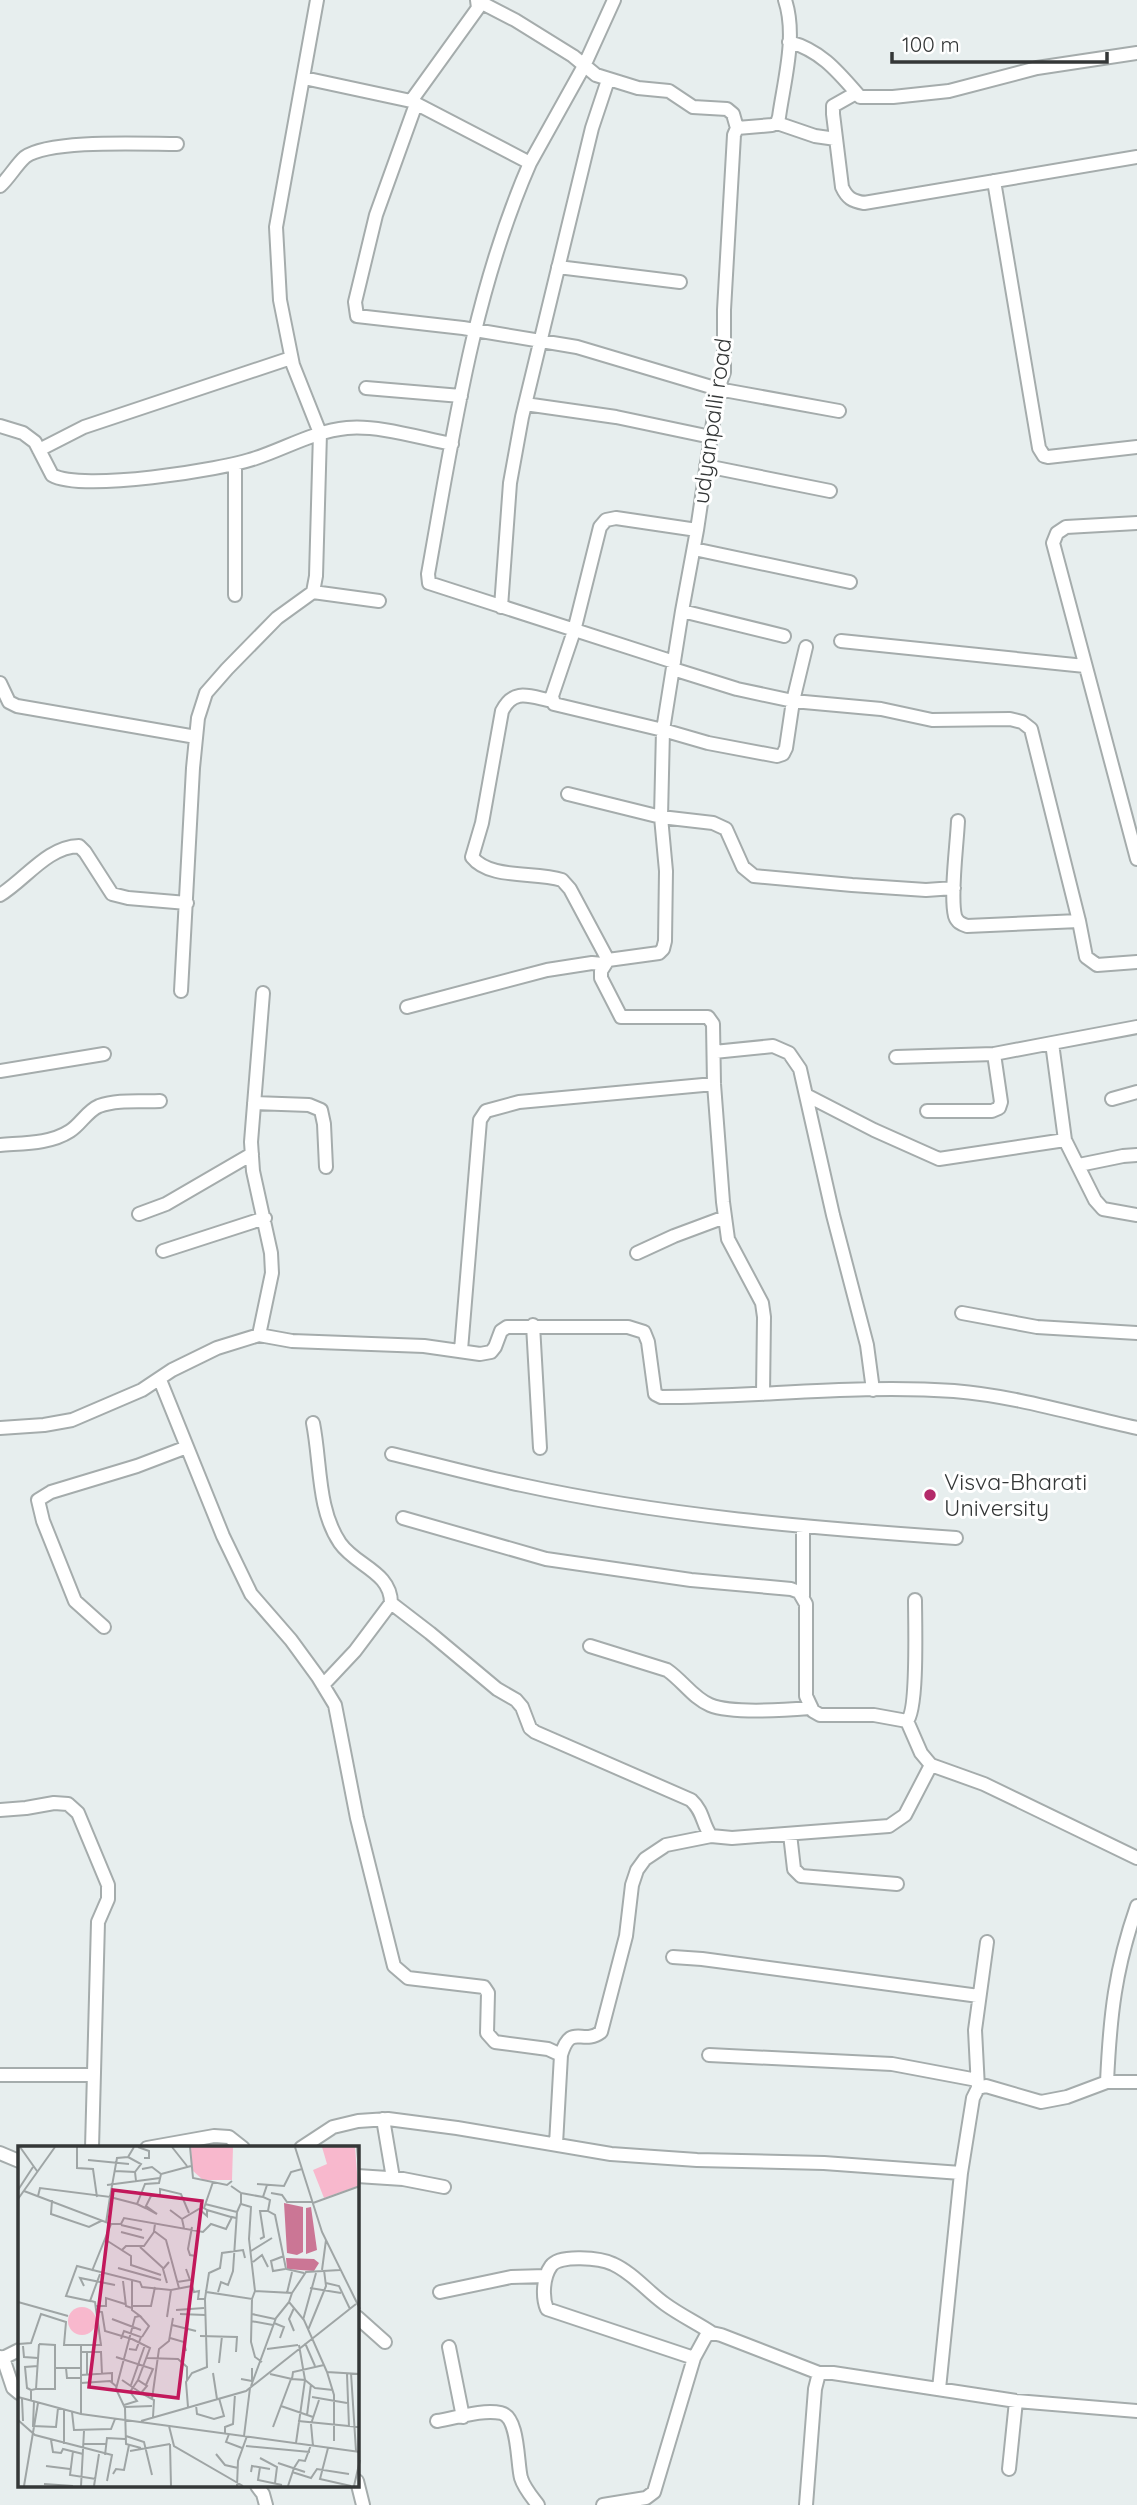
<svg xmlns="http://www.w3.org/2000/svg" width="1137" height="2505" viewBox="0 0 1137 2505" font-family="Quicksand,sans-serif">
<style>
.lines{fill:none;stroke-linecap:round;stroke-linejoin:round}
.minor-casing{stroke:#a5acac;stroke-width:16}
.minor{stroke:#fff;stroke-width:12}
.poi-dot{fill:#b32a69;stroke:#fff;stroke-width:2.5}
.labels{text-anchor:middle;stroke-width:6;stroke-linejoin:round;paint-order:stroke}
.street-label{font-size:23px;fill:#343737;stroke:#fff}
.poi-label{font-size:23px;fill:#343737;stroke:#fff;text-anchor:start}
.inset-road{fill:none;stroke:#9fa5a5;stroke-width:2}
.view{fill:#c2185b;fill-opacity:0.15;stroke:#c2185b;stroke-width:3.5}
.inset-edge{fill:none;stroke:#343737;stroke-width:3.5}
</style>
<rect width="100%" height="100%" fill="#e7eeee"/>
<g class="lines">
<defs>
<path id="minor" d="M477 0 478 8 411 101 530 163C473 293 453 435 428 574L429 583 674 662
M478 1 515 20 573 56 596 75 638 88 669 91 693 107 727 109 733 114 737 128
M789 42C821 50 839 73 860 97H893L949 91 1037 68 1137 53
M304 78 411 101
M856 93 833 106V114L842 187C847 198 852 201 864 203L1137 157
M416 104 376 215 355 302 357 316 463 328 577 347 718 389 839 411
M777 123 815 136 836 139
M530 163 584 66 614 0
M994 181 1039 448 1044 456 1048 457 1137 447
M0 186C9 178 16 165 25 157 50 139 144 144 177 144
M558 267 680 282
M366 388 461 396
M525 404 616 417 711 437
M0 426 23 433 35 442 52 475C81 492 222 470 256 458 286 448 315 431 347 428 379 425 420 438 452 444
M39 450 84 427 291 358
M235 465V595
M706 466 830 491
M1137 523 1066 527 1057 533 1053 543 1137 859
M697 530 616 518 606 520 600 527 574 631 552 696 554 704 663 730 708 743 777 756 783 754 786 748 793 701 806 647
M694 549 850 582
M313 592 379 601
M501 607 510 483 522 417 592 128 608 80
M682 611 784 636
M841 641 1085 666
M673 669 737 689 793 701 881 709 932 720 1010 719 1022 722 1031 729 1079 921 1086 957 1097 965 1137 962
M0 683 9 702 17 706 196 737
M552 701C531 697 514 687 502 711L482 823 472 857C490 880 535 871 562 880L570 889 608 960
M568 794 661 817 713 823 726 829 743 867 754 876 852 885 926 890 954 888
M958 821C957 844 950 895 955 916 957 922 961 924 967 926L1079 921
M0 895C26 879 47 847 79 846L85 852 112 894 128 898 187 903
M181 991 193 768 198 718 206 693 227 669 277 618 313 592 316 576 320 433 293 365 280 300 276 227 317 0
M407 1007 547 970 592 963 603 964
M714 1052 773 1046 789 1053 800 1069 833 1215 867 1345 873 1390
M896 1057 994 1054 1052 1043
M0 1071 104 1054
M808 1096 874 1130 939 1159 1065 1140 1052 1043 1137 1027
M1112 1099 1137 1092
M254 1103 309 1105 321 1110 324 1124 326 1167
M927 1111H992L999 1108 1001 1102 994 1054
M1065 1140 1095 1200 1103 1209 1137 1215
M0 1145C23 1143 50 1144 70 1131 81 1124 87 1111 99 1106 118 1099 140 1102 160 1101
M1079 1165 1123 1156 1137 1155
M139 1214 166 1204 252 1154
M163 1251 265 1218
M637 1253 674 1236 725 1217
M962 1313 1037 1327 1137 1333
M533 1325 540 1448
M259 1335 272 1273 271 1253 253 1171 251 1142 263 993
M461 1350 480 1120 486 1111 519 1102 714 1084
M160 1380 223 1536 251 1594 291 1640 318 1677 335 1705 357 1818 394 1966 408 1978 484 1987 488 1993 487 2033 495 2042 548 2049 561 2055 556 2144
M763 1394 764 1317 762 1303 728 1239 723 1202 714 1084 713 1024 708 1017H621L601 978V971L608 960 659 953 663 949 665 941 666 871 661 817 663 730 682 611 697 530 718 389 724 372V310L734 135 737 128 772 125 777 123 779 117C784 81 797 36 785 0
M313 1423C321 1463 317 1509 340 1543 356 1566 391 1572 391 1603L355 1651 323 1685
M0 1428 44 1425 72 1420 142 1390 172 1370 217 1348 259 1335 292 1341 424 1346 480 1354 491 1352 495 1347 501 1331 507 1327H628L644 1332 648 1342 655 1394 661 1397C759 1397 857 1384 954 1391 1016 1396 1077 1415 1137 1428
M392 1454C435 1464 478 1476 522 1485 664 1516 811 1528 956 1538
M403 1518 546 1559 691 1580 791 1589 799 1592 806 1604V1696L813 1711 820 1715H874L907 1721 921 1753 931 1765 984 1784 1137 1858
M803 1596V1528
M391 1603 430 1633 497 1689 516 1700 522 1707 530 1728 535 1732 691 1800C704 1812 702 1824 711 1836
M104 1627 75 1601 43 1521 38 1500 51 1492 137 1466 187 1447
M590 1646 667 1670C683 1681 693 1698 710 1705 732 1714 786 1710 810 1708
M907 1721C918 1710 915 1621 915 1600
M0 1810 26 1808 54 1803 68 1804 78 1813 108 1885V1899L98 1922 92 2148
M790 1834 794 1869 801 1876 897 1884
M1137 1906C1115 1969 1110 2016 1107 2082H1137
M673 1957 702 1959 979 1996
M561 2055C571 2022 582 2046 601 2032L626 1936 632 1885 637 1870 645 1859 666 1845 711 1836 732 1838 889 1826 905 1815 931 1765
M709 2055 892 2064 977 2080
M0 2075H94
M978 2088 975 2030 987 1942
M383 2119 393 2178
M147 2148 214 2136 229 2137 243 2148
M301 2148 333 2127 358 2121 388 2119 457 2128 611 2154 697 2160 824 2163 961 2173 973 2098 978 2088 986 2086 1041 2102 1067 2097 1107 2082
M0 2153 19 2161
M357 2176 403 2179 444 2187
M440 2292 511 2277 546 2276
M357 2317 385 2342
M449 2347 463 2417
M0 2357 3 2358 13 2388 19 2393
M3 2358 19 2350
M694 2358 547 2309C542 2297 543 2277 551 2266 559 2254 601 2258 613 2264 633 2273 648 2292 665 2304 680 2315 697 2323 712 2333
M939 2389 961 2173
M437 2421C456 2418 482 2409 501 2413 519 2417 517 2463 521 2478 524 2488 532 2497 538 2505
M1009 2469 1016 2401
M357 2481 363 2505
M257 2486 263 2494 266 2505
M603 2505 646 2498 654 2492 694 2358 706 2336 712 2333 721 2335 819 2373
M806 2505 815 2389 819 2373H833L1016 2401 1137 2411"/>
</defs>
<use href="#minor" class="minor-casing"/>
<use href="#minor" class="minor"/>
</g>
<circle class="poi-dot" cx="930" cy="1495" r="7"/>
<g class="labels">
<g class="street-label">
<text transform="translate(712 421) rotate(-82)" y="8">udyanpalli road</text>
</g>
<g class="poi-label">
<text x="944" y="1490">Visva-Bharati<tspan x="944" dy="26">University</tspan></text>
</g>
</g>
<g transform="translate(18 2146)">
<rect width="341" height="341" fill="#e7eeee"/>
<path d="M173 1H215L214 34H185L174 24ZM304 1H337L340 40 306 52 295 24 309 18Z" fill="#f8b8cd"/>
<path d="M50 175a14 14 0 1 1 28 0a14 14 0 1 1-28 0Z" fill="#f8b8cd"/>
<path d="M266 57 285 61V106L279 109 269 107ZM293 61 299 104 288 108V62ZM268 112 296 113 301 117 296 125 269 123Z" fill="#cb7695"/>
<path class="inset-road" d="M2 1 19 25M59 1V22L75 23 79 51M120 1 131 5V12H126M154 1 169 20M172 1 175 32 209 39 214 35M277 1 304 86 342 163M339 1 342 37M110 11 123 18 117 26M70 14 111 18M124 23 134 21 143 28M97 25 117 26 118 35M239 38 266 40 273 26 284 23M89 39 142 32M249 39 245 51 252 54 250 65 257 69 268 123 286 127M213 40 223 47V58L233 61 231 93 237 145M0 44 15 21M6 45 93 78 74 125M223 47 245 51M253 47 264 49 269 56H295M20 50 22 42 92 51 99 12 110 11 116 1M0 53 37 1M34 54 33 68 71 81 83 75M295 57 342 40M119 58 127 62 133 50 142 49V43L163 48 171 67M187 58 219 66M128 62 139 68 128 60M152 64 164 73 166 82M189 64 186 62 195 36M189 64 213 71M164 73 181 63 189 70V64M88 77 92 51 119 58 127 38 141 37 143 28 173 20M93 78H103L106 72 185 86 193 78 208 83 214 71 218 72M137 78 136 85 148 94 161 142M103 79 124 84M174 81 170 103 172 109 178 110M103 86 126 92M242 93 246 91 242 65H250M88 94 113 110V119L143 129M122 101 145 122M104 104 108 100H126L136 86M233 105 254 92M266 110 253 115 255 125 267 123M235 116 244 109 250 121M100 122 143 134M304 124 308 94M82 128 72 155 48 150 59 120 122 136 124 141 153 144 174 140 176 146 181 145 180 153H187L188 146 234 153 237 145 274 147 271 156 286 174 309 226 342 228M105 135 108 160 114 162M114 135V164L122 170 117 171 98 243 107 262 108 298 123 302M159 136 172 134 168 123M149 137 145 123 151 116M308 137 321 140 332 163M66 140 62 132 97 139M292 142 323 147M188 146 191 127 202 122 204 107 225 104 227 112M200 146 203 136 210 139 215 125 219 66 223 57M269 147 274 126M274 147 288 126 322 124M234 153 233 196 237 211 244 216M0 156 50 170M77 160H88V152L107 158M115 160H133L137 141M158 164 186 162M78 165 84 166 87 185 114 193M162 168 187 169M234 168 257 173M122 170 131 180 124 191M149 171 153 144M94 173 123 184M285 174 298 127M233 175 255 179M256 177 266 181 262 192M154 179 178 185M290 184 308 140 306 124M276 185 271 173 276 162M182 190 219 191 218 206M152 192 166 196 168 205M103 193 106 185 123 191 118 204 111 203M114 193 132 202 120 234 129 240 123 247 136 254 135 271M287 197 297 220M0 198 13 197 23 168 48 176 46 199H63M281 199 287 234 297 242 315 244M5 200 6 211 20 212M249 203 280 199M63 206H83L84 228M69 206V228M98 211 135 223 128 239M129 212 160 213 169 221V235M201 217 204 190M37 222H63M48 222 49 232H63M309 226 316 249V295M195 227 199 253M333 227 338 305M252 228 274 233M329 228 331 281M63 229 94 227V236M223 233 234 235V222M104 234 123 247M63 237 92 235 99 241M113 239 127 199M233 240 258 172 271 156M18 243H37V199L21 198M13 244 9 242 7 221 20 220M0 251 63 268 342 306M294 251 329 257M4 253 5 275M134 253 141 203 151 195 155 172M13 255V244L18 243 21 198M16 255 15 280 38 281 40 262M106 259 119 255 112 246 120 234M178 259 179 268 196 273 206 270 201 252M263 260 295 271M107 261 134 260M170 261 168 236 174 227 189 221 187 154M54 266 56 284 93 283 97 273M63 268V199H83L77 156 73 155M289 269 293 238M0 274 17 289 94 309 89 335M123 275 228 245 338 158M280 275 341 281M151 280 156 300 225 340M255 281 273 233M207 287V281L215 278 217 248M211 288 208 296 224 302M108 290 126 296 134 329M226 290 232 242M33 294 35 306 43 307 45 303 65 308M278 297 287 234 274 233 275 226 306 219M46 298V264M66 298H88M152 298 153 340M228 300 292 306M295 300 293 278 301 254M310 302 302 333 333 340M55 305 52 329 78 333M112 305 152 298M198 308 207 319 220 322M87 309 89 292 107 293M242 312 259 321 257 337M260 317 287 326M28 320 52 323M242 321 240 334 264 339M233 326 234 320 252 323M274 326 293 332 299 323 331 328M95 328 98 323 106 324 111 299M26 338 55 340M6 340 20 257M63 340 66 285M76 340 81 308M219 340 220 315 229 290M270 340 276 322 281 314 287 315 293 299M336 340 342 314"/>
<path class="view" d="M95 44 184 55 160 252 71 241Z"/>
<rect width="341" height="341" class="inset-edge"/>
</g>
<path d="M892 52v10h215v-10" fill="none" stroke="#343737" stroke-width="3.5"/>
<text x="902" y="52" font-size="21" fill="#343737" stroke="#ffffff" stroke-width="5" paint-order="stroke">100 m</text>
</svg>
